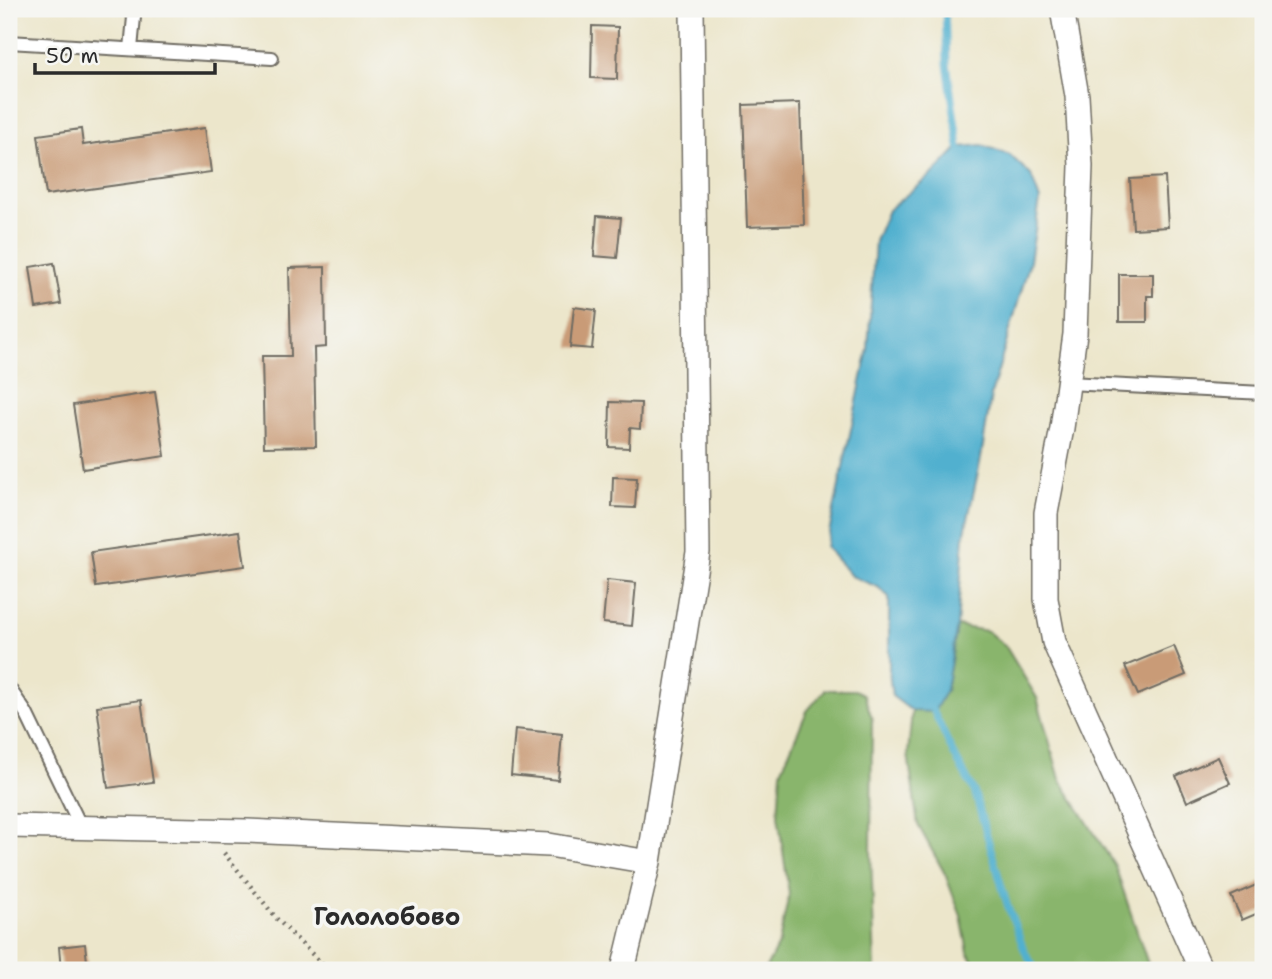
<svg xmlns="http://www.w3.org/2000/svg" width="1272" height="979" viewBox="0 0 1272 979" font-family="'Shantell Sans',sans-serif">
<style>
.forest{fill:#89b56c;stroke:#5a704c;stroke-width:2}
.water{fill:#51b0cf;stroke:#3e6e7d;stroke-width:2}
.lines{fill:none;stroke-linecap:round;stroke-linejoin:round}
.stream{stroke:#51b0cf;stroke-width:7}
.building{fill:#c99b77}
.lane-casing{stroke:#6f6c63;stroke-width:16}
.street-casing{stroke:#6f6c63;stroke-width:26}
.path{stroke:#6f6c63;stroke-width:4.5;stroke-dasharray:2 5;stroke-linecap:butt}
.lane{stroke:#fff;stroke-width:12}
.street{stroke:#fff;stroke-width:23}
.labels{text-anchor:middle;stroke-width:7;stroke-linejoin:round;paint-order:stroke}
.quarter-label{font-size:24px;font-weight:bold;fill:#2b2b2b;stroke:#f6f6f2}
</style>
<rect width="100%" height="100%" fill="#f6f6f2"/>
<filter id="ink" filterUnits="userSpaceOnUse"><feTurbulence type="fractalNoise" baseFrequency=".0143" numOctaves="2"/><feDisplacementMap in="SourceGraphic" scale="14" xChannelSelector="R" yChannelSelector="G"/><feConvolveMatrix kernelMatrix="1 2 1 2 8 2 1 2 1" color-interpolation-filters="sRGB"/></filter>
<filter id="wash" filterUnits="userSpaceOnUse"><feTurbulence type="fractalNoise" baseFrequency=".00686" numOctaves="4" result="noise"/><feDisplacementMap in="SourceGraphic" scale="28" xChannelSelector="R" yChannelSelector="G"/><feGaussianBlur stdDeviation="1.57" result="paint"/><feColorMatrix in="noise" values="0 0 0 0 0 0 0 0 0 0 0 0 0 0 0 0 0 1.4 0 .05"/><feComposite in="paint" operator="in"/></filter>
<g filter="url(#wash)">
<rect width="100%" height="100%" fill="#ece6cb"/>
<path class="forest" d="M957 626 987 631 1006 647 1037 698 1060 779 1115 866 1150 970H978L968 952 961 916 945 874 918 825 908 754 912 711H934L946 690Z
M825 690H855L864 695 872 718 871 852 875 970H765L779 943 789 894 778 815 781 771 807 711Z"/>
<path class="water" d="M982 145 1010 155 1031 175 1040 200 1030 261 991 395 981 458 964 537 957 626 946 690 934 712 912 711 892 696 889 672V597L878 587 851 576 826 547 868 349 875 241 888 210 936 171 959 147Z"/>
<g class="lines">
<path class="stream" d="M945 9 947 64 959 147
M934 712 953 753 974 791 1007 904 1025 952 1036 970"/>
</g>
<g id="blocks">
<path class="building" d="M592 26 618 27 617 79 591 78Z
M800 103 804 225 747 227 743 105Z
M205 128 211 172 46 195 38 135 81 129 83 145Z
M1165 177 1168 227 1133 229 1130 179Z
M597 216 621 218 617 258 594 256Z
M54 263 61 304 36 308 30 267Z
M325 267 326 347 314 348 316 446 264 447 262 356H291L289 268Z
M1119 274H1153V296H1147V322H1119Z
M574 307 596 310 592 349 570 347Z
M155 392 165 456 83 469 73 405Z
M610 402 641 403 640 429 630 428 629 448 609 447Z
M613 477 637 478 635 508 612 507Z
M240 531 245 566 96 587 91 552Z
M607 580 636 583 632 626 603 623Z
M1174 646 1186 675 1138 695 1125 666Z
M141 700 153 782 108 788 97 706Z
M515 729 562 734 558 780 511 775Z
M1218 757 1230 783 1187 802 1176 776Z
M1263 882V911L1242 920 1231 896Z
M85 944 88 970H61L59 947Z"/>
</g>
</g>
<g filter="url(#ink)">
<use href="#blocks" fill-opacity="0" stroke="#6f6c63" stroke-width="2"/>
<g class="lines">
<defs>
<path id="lane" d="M130 9 134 17 131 49
M9 42 272 58
M1068 383 1263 393
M9 688 26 713 81 827"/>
<path id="street" d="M1062 9 1077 96 1081 166 1075 334 1062 428 1046 513V599L1054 642 1201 970
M9 826 247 831 549 845 649 862
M623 970 649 862 698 552 692 9"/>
</defs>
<use href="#lane" class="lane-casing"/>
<use href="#street" class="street-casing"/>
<path class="path" d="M224 853 277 919 328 970"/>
<use href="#lane" class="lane"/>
<use href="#street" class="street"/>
</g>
</g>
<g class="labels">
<g class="quarter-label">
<text x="387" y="925">Гололобово</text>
</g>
</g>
<rect width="1272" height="979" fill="none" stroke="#f6f6f2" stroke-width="35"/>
<path d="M35 63v10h180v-10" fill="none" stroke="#2b2b2b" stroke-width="3.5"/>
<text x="46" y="63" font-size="21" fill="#2b2b2b" stroke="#f6f6f2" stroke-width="5" paint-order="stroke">50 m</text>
</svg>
